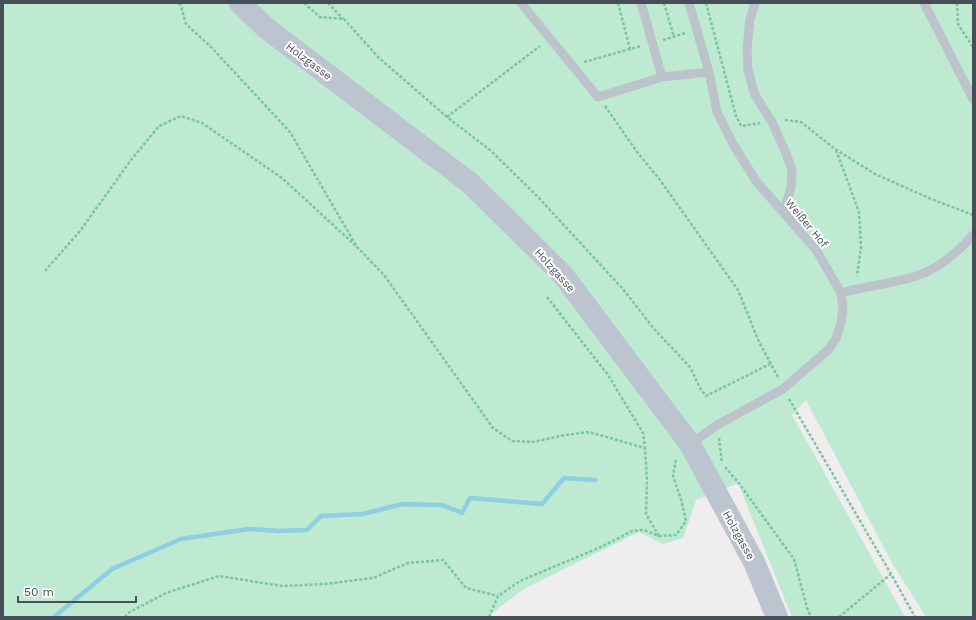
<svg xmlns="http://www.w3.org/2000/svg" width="976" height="620" viewBox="0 0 976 620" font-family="'Work Sans',sans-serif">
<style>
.green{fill:#bdead1}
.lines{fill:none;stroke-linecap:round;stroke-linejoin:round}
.stream{stroke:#8ecfe4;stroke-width:4.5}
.path{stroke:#78c5a2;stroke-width:2.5;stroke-dasharray:3 2;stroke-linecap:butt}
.lane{stroke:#bcc3cb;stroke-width:9}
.secondary{stroke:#bbc4cf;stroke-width:22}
.labels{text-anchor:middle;stroke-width:4;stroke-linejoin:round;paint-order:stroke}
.street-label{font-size:11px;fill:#464f58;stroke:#fff}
</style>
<rect width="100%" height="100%" fill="#efeded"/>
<path class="green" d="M3 3H973V617H926L892 563 806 400 792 415 905 617H792L738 483 696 500 683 538 663 544 639 532 524 589 491 614 490 617H3Z"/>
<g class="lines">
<path class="stream" d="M54 617 112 569 181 539 249 529 279 531 307 530 321 516 362 514 403 504 442 505 462 513 470 498 542 504 564 478 595 480"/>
<path class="path" d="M179 3 181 6 186 24 211 47 290 132 357 247 384 275 493 428 512 441 533 442 565 435 589 432 645 448 647 481 646 514 659 536
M304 3 320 17 344 19 378 57 447 117 490 150 538 197 622 288 655 330 690 367 700 388 706 396 770 364
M328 3 343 19
M618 3 630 49
M664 3 674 37
M706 3 736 116 741 126 760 123
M957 3 958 24 973 47
M663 40 685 33
M584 62 641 46
M605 106 637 152 660 180 738 290 759 342 779 379
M447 117 540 46
M785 120 801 122 835 149 875 174 931 199 973 215
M836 150 859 212 861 247 857 276
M45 271 80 231 131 160 159 126 181 116 202 123 282 178 356 246
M547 297 608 375 643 433 645 448
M789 399 891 574 915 617
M719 438 722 463
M725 467 738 482 794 559 807 608 811 617
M125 617 128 613 166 593 219 576 282 586 325 584 373 578 408 563 443 560 466 588 498 596
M489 617 498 596 520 581 601 547 632 531 644 530 659 536 676 535 686 521 681 499 673 476 676 459
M839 617 891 574"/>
<path class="lane" d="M521 3 598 97 662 77 709 72
M641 3 662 77
M689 3 709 72 717 112 733 144 756 181 817 251 841 293 843 308 841 323 836 339 828 350 783 389 717 425 690 444
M755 3 750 19 747 49 748 70 755 95 772 122 785 151 792 170 791 188 783 212
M924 3 973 99
M841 293C865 286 892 284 916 276 939 269 958 252 973 235"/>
<path class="secondary" d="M240 3 266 28 470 183 563 275 690 444 754 562 777 617"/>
</g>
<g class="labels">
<g class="street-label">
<text transform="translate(309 61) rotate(37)" y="4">Holzgasse</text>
<text transform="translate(807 223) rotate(50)" y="4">Weißer Hof</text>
<text transform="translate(555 270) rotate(48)" y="4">Holzgasse</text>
<text transform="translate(739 535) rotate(61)" y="4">Holzgasse</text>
</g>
</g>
<rect width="976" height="620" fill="none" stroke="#464f58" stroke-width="8"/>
<path d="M18 596v6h118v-6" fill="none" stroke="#464f58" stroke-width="2"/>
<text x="24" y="596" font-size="12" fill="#464f58" stroke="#ffffff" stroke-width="3" paint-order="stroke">50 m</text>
</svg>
